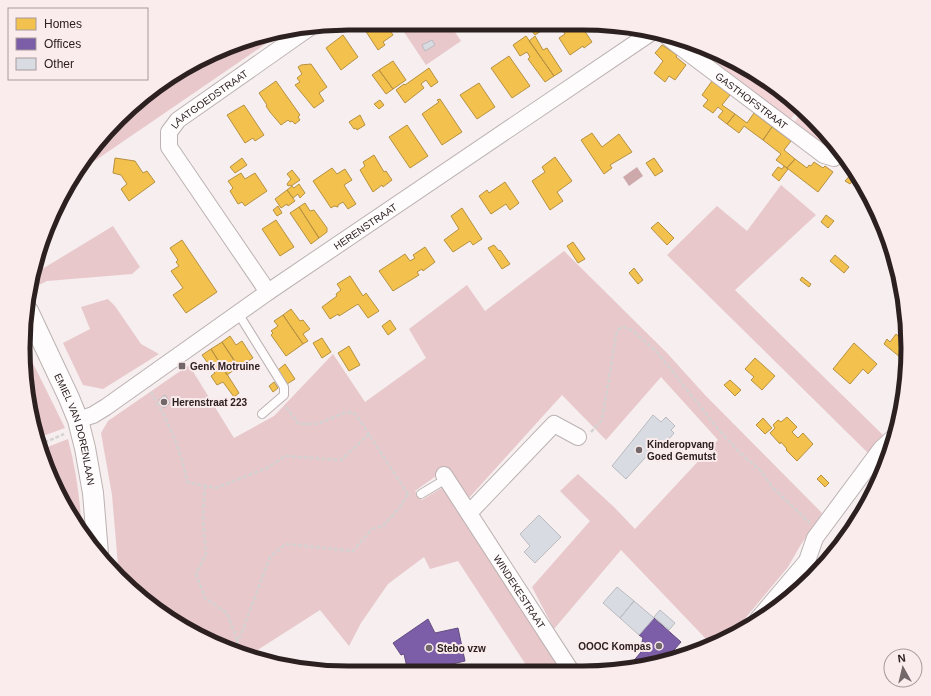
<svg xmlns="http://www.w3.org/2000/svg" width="931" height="696" viewBox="0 0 931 696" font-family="Helvetica,sans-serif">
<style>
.green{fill:#f3d5d8}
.forest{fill:#e8c8cb}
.water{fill:#cda9ac}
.homes{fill:#f2c14e;stroke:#b79140}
.offices{fill:#7b5ea7;stroke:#644b7f}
.building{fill:#d8dce2;stroke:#bababf}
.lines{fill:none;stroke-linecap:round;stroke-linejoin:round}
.service-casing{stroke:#bcb2b2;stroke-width:10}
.minor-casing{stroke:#bcb2b2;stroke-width:18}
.tertiary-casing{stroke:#bcb2b2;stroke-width:22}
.path{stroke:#d5d2d2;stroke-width:2.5;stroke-dasharray:4 2;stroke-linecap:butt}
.service{stroke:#fefcfd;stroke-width:8}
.minor{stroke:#fefcfd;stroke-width:16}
.tertiary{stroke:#fefcfd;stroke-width:20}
.poi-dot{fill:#736869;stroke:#faebec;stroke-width:1.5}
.labels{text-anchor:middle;stroke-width:4;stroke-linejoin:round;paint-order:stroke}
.street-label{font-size:10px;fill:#2d2021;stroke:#faebec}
.poi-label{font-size:10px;font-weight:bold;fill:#2d2021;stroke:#faebec;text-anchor:start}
.rim{fill:none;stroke:#2d2021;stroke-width:5}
</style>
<rect width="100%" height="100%" fill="#f6eeef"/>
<path class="green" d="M676 38 741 67 755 78 758 75 760 76 798 110 789 121Z
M801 113 838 147 829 152 793 124Z"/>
<path class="forest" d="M398 23H449L461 41 426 65Z
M283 32 77 173 104 134 185 67 264 34Z
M781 185 816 215 735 290 883 435 870 455 667 255 717 206 747 231Z
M113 226 140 267 132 274 47 281 37 286 32 276 36 266 39 271Z
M564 251 667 353 705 395 822 513 800 546 788 567 733 633 707 648 697 651 707 640 621 550 554 629 532 587 590 521 560 491 578 474 614 507 635 529 718 440 661 377 606 440 562 395 468 499 446 469 415 491 422 500 445 486 562 671H530L458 561 430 569 424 557 388 584 361 623 349 646 320 610 248 656 186 630 134 592 119 577 112 495 101 433 108 421 189 365 234 438 274 416 333 354 365 402 426 358 409 329 467 285 485 311Z
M108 299 115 306 141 344 159 354 103 389 83 385 63 343 90 329 81 307Z
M25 347 65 428 37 438 24 369Z
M68 439C76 469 80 500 82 531L40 450Z"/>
<path class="water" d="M637 167 643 176 629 186 623 177Z"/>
<path class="homes" d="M363 23H385L393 35 383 42 385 45 378 50 361 24Z
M531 23 536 24 541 31 535 35 528 26Z
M566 24H580L592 42 584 48 583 46 570 55 559 38 565 34 561 27Z
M343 35 358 57 341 70 326 48Z
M526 36 554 76 545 82 528 59 530 57 527 52 520 56 513 45Z
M535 36 543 50 547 48 562 71 554 76 529 41Z
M662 45 677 55 676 57 686 65 675 80 669 76 665 82 654 73 663 61 655 53Z
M509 56 530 86 512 98 491 68Z
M393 61 406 80 393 89 379 70Z
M311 64 327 87 319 93 324 101 314 108 295 85 300 82 297 78 302 74 298 67 301 65Z
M429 68 438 82 431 87 426 80 421 84 424 88 405 103 396 90 404 84 405 85Z
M379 70 393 89 386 94 372 75Z
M276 81 300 115 298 117 300 120 295 124 292 121 290 122 288 120 281 125 270 112 266 106 267 105 259 93Z
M712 81 730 95 722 105 735 114 727 124 718 117 723 111 718 107 713 113 703 106 708 100 702 95Z
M479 83 495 107 477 119 460 95Z
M440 99 462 132 442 145 422 114 439 102 437 100Z
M380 100 384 105 379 109 374 104Z
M244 105 264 135 255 141 253 138 245 143 227 115Z
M754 113 772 127 763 140 744 126 739 133 727 124 735 114 747 123Z
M360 115 365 125 357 130 356 128 354 129 349 122Z
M407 125 428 156 410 168 389 137Z
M772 127 791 141 784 150 795 159 787 168 776 160 781 154 763 140Z
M592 133 602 147 619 134 632 152 610 165 612 168 604 174 581 140Z
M374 155 384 172 386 171 392 180 383 187 382 185 373 192 360 170 365 166 363 162Z
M555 157 572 181 557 192 563 201 550 210 532 181 545 172 542 167Z
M115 158 135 161 143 173 147 171 155 182 129 201 121 189 127 184 121 175 113 173Z
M242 158 247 165 235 173 230 167Z
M654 158 663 171 655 176 646 163Z
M795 159 807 168 809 165 811 166 814 162 823 168 825 166 833 172 818 192 787 168Z
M784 166 788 169 779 181 772 175 778 167 782 169Z
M332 168 337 174 345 169 352 180 344 185 356 204 348 209 343 202 338 205V207L334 206 331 208 313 181Z
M292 170 300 180 291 186 290 185 288 186 287 184 291 179 287 174Z
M854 171 857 175 850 184 845 181Z
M241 173 245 179 255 173 267 191 245 206 242 202 238 204 230 191 233 188 228 181Z
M505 182 519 203 510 210 506 204 491 214 479 196 487 190 489 193Z
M299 184 305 193 300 198 298 194 293 198 287 190 292 186 294 188Z
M287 190 295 201 288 206 287 204 281 208 275 199Z
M305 203 310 211 314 210 327 228V232L319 238 299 207Z
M278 206 282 213 277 216 273 210Z
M299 207 319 238 311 244 290 213Z
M462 208 482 239 473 245 470 241 453 252 444 240 459 229 451 216Z
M826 215 834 221 828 228 821 222Z
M276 220 294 247 280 256 262 229Z
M658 222 674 238 667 245 651 228Z
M182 240 217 292 186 313 173 295 183 288 171 271 179 266 176 262 178 260 170 248Z
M573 242 585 259 578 263 567 246Z
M494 245 499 251 500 250 510 264 502 269 488 248Z
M425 247 435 262 423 271 422 269 417 272 419 275 393 291 379 271 405 254 410 261 415 258 413 255Z
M835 255 849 267 844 273 830 261Z
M634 268 643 280 638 284 629 273Z
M350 276 363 296 366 293 379 311 368 318 358 304 339 316 338 314 330 319 322 307 337 296 336 294 341 290 337 284Z
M802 277 811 284 809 287 800 280Z
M901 301 903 303 904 311 898 306Z
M291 309 300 321 303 320 310 329 303 334 308 341 303 344 283 315Z
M283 315 303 344 286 356 271 335 273 333 271 331 278 326 274 321Z
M905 316 907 327V333L900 328 906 321 903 319Z
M390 320 396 329 388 335 382 326Z
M896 334 903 340 901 341 905 345 907 343 906 362 884 344 887 339 890 342Z
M230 336 236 345 242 341 253 358 239 367 222 342Z
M322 338 331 352 322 358 313 343Z
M222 342 238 367 227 375 211 349Z
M854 343 877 364 868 374 863 369 850 384 833 369Z
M349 346 360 365 349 371 338 353Z
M211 349 239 393 234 397 223 382 217 385 211 376 215 373 202 355Z
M755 358 775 376 762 390 751 380 754 377 745 369Z
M285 364 295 379 287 384 278 370Z
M730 380 741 390 735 396 724 385Z
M274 382 278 388 273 392 269 386Z
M235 398 240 405 235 408 231 401Z
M787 417 797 427 792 432 798 438 803 433 813 444 797 461 786 450 787 449 781 442 780 444 770 433 775 428 773 425 778 420 781 422Z
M763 418 772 428 765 434 756 425Z
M821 475 829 483 825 487 817 479Z"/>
<path class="offices" d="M654 618 681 642 667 658 668 659 626 670 641 652 640 650 643 638 639 635Z
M428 619 435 633 458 628 465 661 435 668 436 672H429L428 669 417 672H408L404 654 401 655 393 643Z"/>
<path class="building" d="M432 40 435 45 425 51 422 45Z
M165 395 170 403 164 408 159 400Z
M653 415 661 422 666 417 675 426 671 430 674 433 664 445 660 441 626 479 612 466Z
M539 515 561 537 535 563 524 552 530 546 520 534Z
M617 587 634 601 620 618 603 603Z
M634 601 654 618 639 635 620 618Z
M660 610 675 623 669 630 654 617Z"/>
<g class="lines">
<defs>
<path id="service" d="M238 313 284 387V395L262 414
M421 494 446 479"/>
<g id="minor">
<path id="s1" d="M664 34 674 42 824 155 834 158 842 151"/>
<path id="s2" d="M268 292 169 147V132L178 120 309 28"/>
<path id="s3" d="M78 420 93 415 106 407 268 292 652 32"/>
<path id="s4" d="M444 475 571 671"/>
<path d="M469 513 554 424 578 437"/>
<path d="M758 619 807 561 815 538 881 449 894 437"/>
</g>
<g id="tertiary">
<path id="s5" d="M28 311 69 398 78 420 85 448 93 493 98 554"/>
</g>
</defs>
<use href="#service" class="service-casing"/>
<use href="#minor" class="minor-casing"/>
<use href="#tertiary" class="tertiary-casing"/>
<path class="path" d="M151 392C167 418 182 452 187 482L216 488 267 468 285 456 341 460 369 434 396 476 408 494H411
M286 407 299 424H317L344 413 352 412 357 416 369 434
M591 432 602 420 617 330 624 327 633 331 657 352 718 429 740 453 761 471 773 488 810 523
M39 445 64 434
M205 486 203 517 206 554 196 574 205 598 227 613 237 640
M233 649 240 637 270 557 286 544 353 551 372 529 383 526 400 507 408 494"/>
<use href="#service" class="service"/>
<use href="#minor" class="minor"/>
<use href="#tertiary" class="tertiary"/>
</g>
<g class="poi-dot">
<rect x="178" y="362" width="8" height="8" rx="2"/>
<circle cx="164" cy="402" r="4"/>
<circle cx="639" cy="450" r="4"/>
<circle cx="659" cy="646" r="4"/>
<circle cx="429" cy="648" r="4"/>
</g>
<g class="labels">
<g class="street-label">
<text dy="4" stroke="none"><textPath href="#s2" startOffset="243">LAATGOEDSTRAAT</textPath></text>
<text dy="4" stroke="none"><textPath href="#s1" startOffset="110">GASTHOFSTRAAT</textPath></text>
<text dy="4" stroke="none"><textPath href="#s3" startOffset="347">HERENSTRAAT</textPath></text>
<text dy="4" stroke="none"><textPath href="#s5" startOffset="128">EMIEL VAN DORENLAAN</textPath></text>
<text dy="4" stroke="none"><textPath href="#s4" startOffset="139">WINDEKESTRAAT</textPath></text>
</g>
<g class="poi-label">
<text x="190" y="370">Genk Motruine</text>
<text x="172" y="406">Herenstraat 223</text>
<text x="647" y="448">Kinderopvang<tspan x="647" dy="12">Goed Gemutst</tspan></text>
<text x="651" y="650" text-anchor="end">OOOC Kompas</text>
<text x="437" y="652">Stebo vzw</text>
</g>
</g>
<path d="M0 0H931V696H0ZM348 30H583A318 318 0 0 1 901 348V348A318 318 0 0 1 583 666H348A318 318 0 0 1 30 348V348A318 318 0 0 1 348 30Z" fill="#faebec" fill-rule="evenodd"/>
<path class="rim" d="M348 30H583A318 318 0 0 1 901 348V348A318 318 0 0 1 583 666H348A318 318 0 0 1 30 348V348A318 318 0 0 1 348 30Z"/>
<rect x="8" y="8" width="140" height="72" fill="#faebec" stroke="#a89a9b"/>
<rect x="16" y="18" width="20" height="12" fill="#f2c14e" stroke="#a89a9b"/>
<text x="44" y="28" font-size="12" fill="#2d2021">Homes</text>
<rect x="16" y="38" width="20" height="12" fill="#7b5ea7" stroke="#a89a9b"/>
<text x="44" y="48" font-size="12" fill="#2d2021">Offices</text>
<rect x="16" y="58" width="20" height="12" fill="#d8dce2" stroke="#a89a9b"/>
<text x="44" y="68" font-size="12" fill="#2d2021">Other</text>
<g transform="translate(903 668) rotate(352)"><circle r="19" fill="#faebec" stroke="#a89a9b"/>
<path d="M0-3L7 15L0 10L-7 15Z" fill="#736869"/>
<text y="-6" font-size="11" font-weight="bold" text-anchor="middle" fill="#2d2021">N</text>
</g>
</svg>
